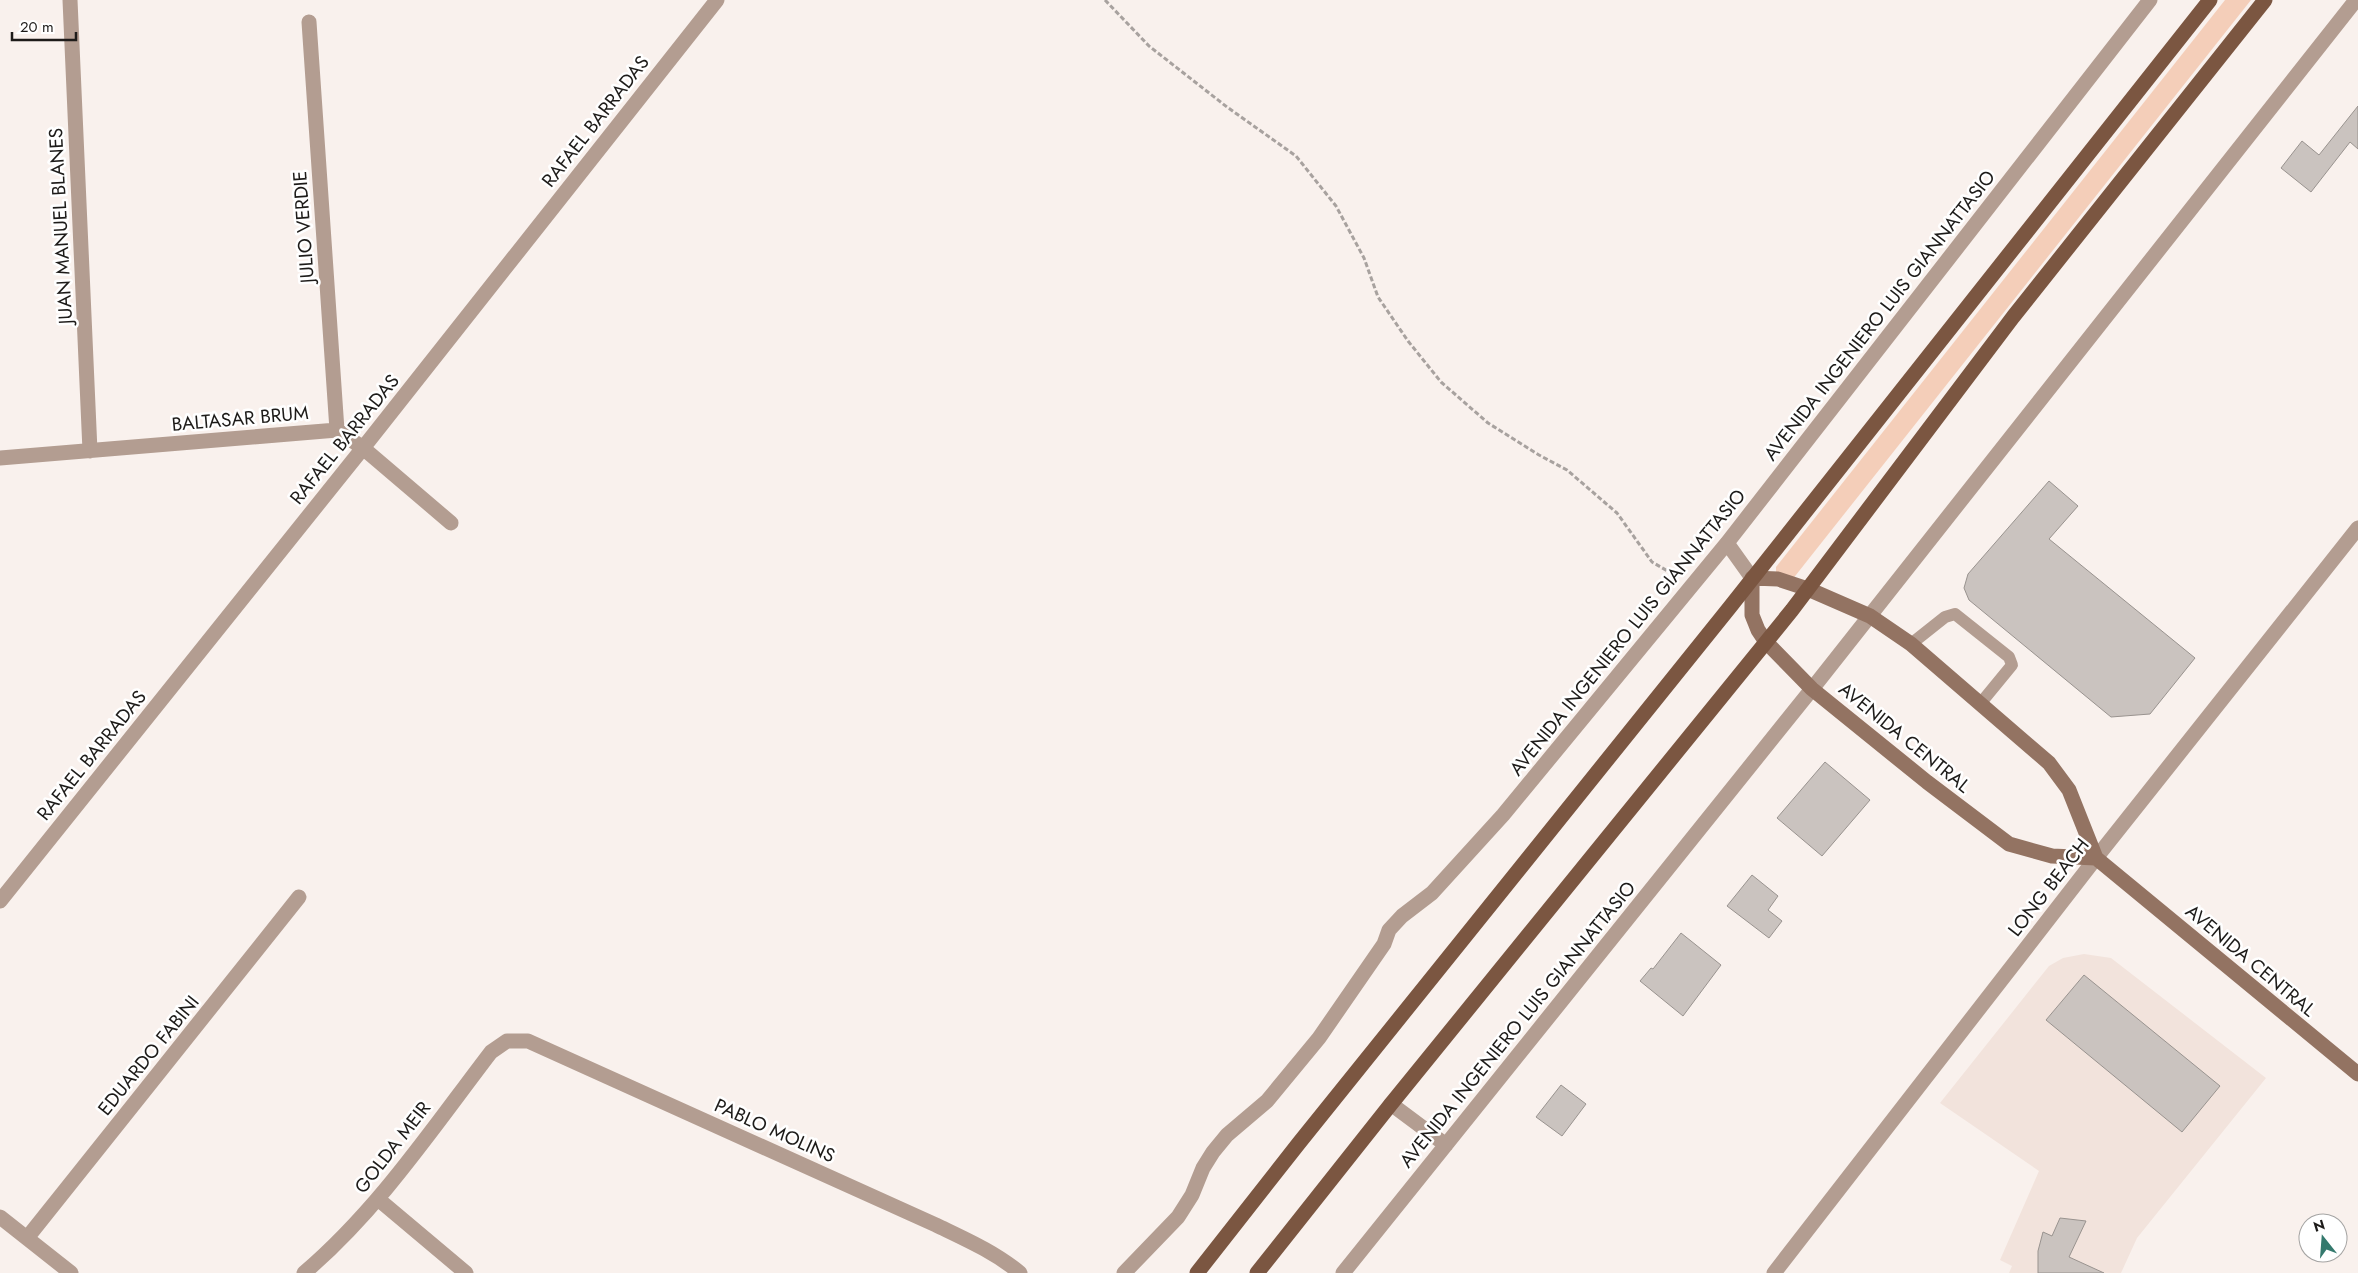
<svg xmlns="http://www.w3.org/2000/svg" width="2358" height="1273" viewBox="0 0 2358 1273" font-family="Jost,sans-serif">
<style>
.built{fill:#f2e3dc}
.green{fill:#f4ceb9}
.building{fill:#cac3bf;stroke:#99938f}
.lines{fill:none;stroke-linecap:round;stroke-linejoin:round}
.path{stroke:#a8a29f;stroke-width:3;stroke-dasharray:5 2.5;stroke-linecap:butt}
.lane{stroke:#b39d91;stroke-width:12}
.street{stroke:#b39d91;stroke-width:15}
.secondary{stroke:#937362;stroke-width:15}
.primary{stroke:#7b5641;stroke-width:15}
.labels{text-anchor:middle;stroke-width:5;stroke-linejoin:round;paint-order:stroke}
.street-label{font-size:19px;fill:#1d1b19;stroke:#fff}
</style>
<rect width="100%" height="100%" fill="#f9f1ed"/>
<path class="built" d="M2084 954 2111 958 2266 1078 2137 1238 2121 1273H2009L2012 1266 2000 1260 2039 1171 1940 1103 2049 966 2063 958Z"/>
<path class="green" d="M2225 0H2251L1792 580 1776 575V567Z"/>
<path class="building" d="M2358 106V149L2350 142 2311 192 2281 168 2302 141 2319 155Z
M2049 481 2078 506 2049 539 2195 658 2150 714 2111 717 1969 600 1964 588 1968 574Z
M1825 762 1870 800 1822 856 1777 818Z
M1752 875 1778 896 1768 910 1782 921 1769 938 1727 906Z
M1681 933 1721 965 1683 1016 1640 981 1651 968 1653 969Z
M2084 975 2220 1086 2182 1132 2046 1020Z
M1561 1085 1586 1104 1562 1136 1536 1117Z
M2060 1218 2086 1221 2069 1257 2104 1273H2038V1251L2043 1232 2052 1236Z"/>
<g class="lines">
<path class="path" d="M1105 0 1149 46 1227 107 1296 156 1336 206 1364 258 1378 297 1408 341 1441 382 1488 423 1539 455 1567 470 1617 513 1652 562 1678 577"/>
<path class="lane" d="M1911 644 1945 617 1955 614 2009 657 2012 665 1980 704"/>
<path class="street" d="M70 0 90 451
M309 22 337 430
M0 458 337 430 363 448 451 523
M1727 543 1752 578
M0 901 363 448 717 0
M1391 1104 1446 1145
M378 1199 466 1273
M0 1217 71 1273
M27 1238 299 897
M304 1273C378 1210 432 1129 491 1052L507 1041H528L936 1225C965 1239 995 1252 1020 1273
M1124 1273 1178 1217 1192 1195 1203 1168 1213 1152 1227 1135 1267 1101 1319 1038 1375 957 1384 944 1389 930 1402 916 1432 893 1503 815 1727 543 2150 0
M1343 1273 1812 689 2356 0
M1774 1273 2096 858 2358 528"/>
<path class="secondary" d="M2096 858 2052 856 2009 844 1927 782 1812 689 1766 642 1758 630 1752 615V578L1778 579 1808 589 1870 616 1911 644 2049 763 2069 790 2096 858 2358 1074"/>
<path class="primary" d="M1197 1273 1299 1143 1730 607 2210 0
M1257 1273 1391 1104 1792 610 2013 317 2265 0"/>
</g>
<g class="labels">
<g class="street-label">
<text transform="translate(595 121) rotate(-52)" y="7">RAFAEL BARRADAS</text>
<text transform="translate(60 226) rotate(-93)" y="7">JUAN MANUEL BLANES</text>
<text transform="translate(303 227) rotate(-94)" y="7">JULIO VERDIE</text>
<text transform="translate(1879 315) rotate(-52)" y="7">AVENIDA INGENIERO LUIS GIANNATTASIO</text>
<text transform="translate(240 418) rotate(-5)" y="7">BALTASAR BRUM</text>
<text transform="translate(344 439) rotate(-51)" y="7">RAFAEL BARRADAS</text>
<text transform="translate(1627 632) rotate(-51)" y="7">AVENIDA INGENIERO LUIS GIANNATTASIO</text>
<text transform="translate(1905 737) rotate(39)" y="7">AVENIDA CENTRAL</text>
<text transform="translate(91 755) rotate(-51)" y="7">RAFAEL BARRADAS</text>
<text transform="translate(2048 887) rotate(-52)" y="7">LONG BEACH</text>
<text transform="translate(2251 960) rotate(40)" y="7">AVENIDA CENTRAL</text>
<text transform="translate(1517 1024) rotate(-51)" y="7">AVENIDA INGENIERO LUIS GIANNATTASIO</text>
<text transform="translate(148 1055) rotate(-51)" y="7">EDUARDO FABINI</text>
<text transform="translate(775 1130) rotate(24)" y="7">PABLO MOLINS</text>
<text transform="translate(392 1147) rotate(-52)" y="7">GOLDA MEIR</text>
</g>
</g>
<g transform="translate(2323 1238) rotate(343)"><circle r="24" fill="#ffffff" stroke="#a5a4a3"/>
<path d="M0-4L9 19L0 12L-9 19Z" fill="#34796d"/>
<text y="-8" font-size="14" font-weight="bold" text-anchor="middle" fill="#1d1b19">N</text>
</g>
<path d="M12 32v8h64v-8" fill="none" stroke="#1d1b19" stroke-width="2.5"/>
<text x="20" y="32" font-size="15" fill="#1d1b19" stroke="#ffffff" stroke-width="4" paint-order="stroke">20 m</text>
</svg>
